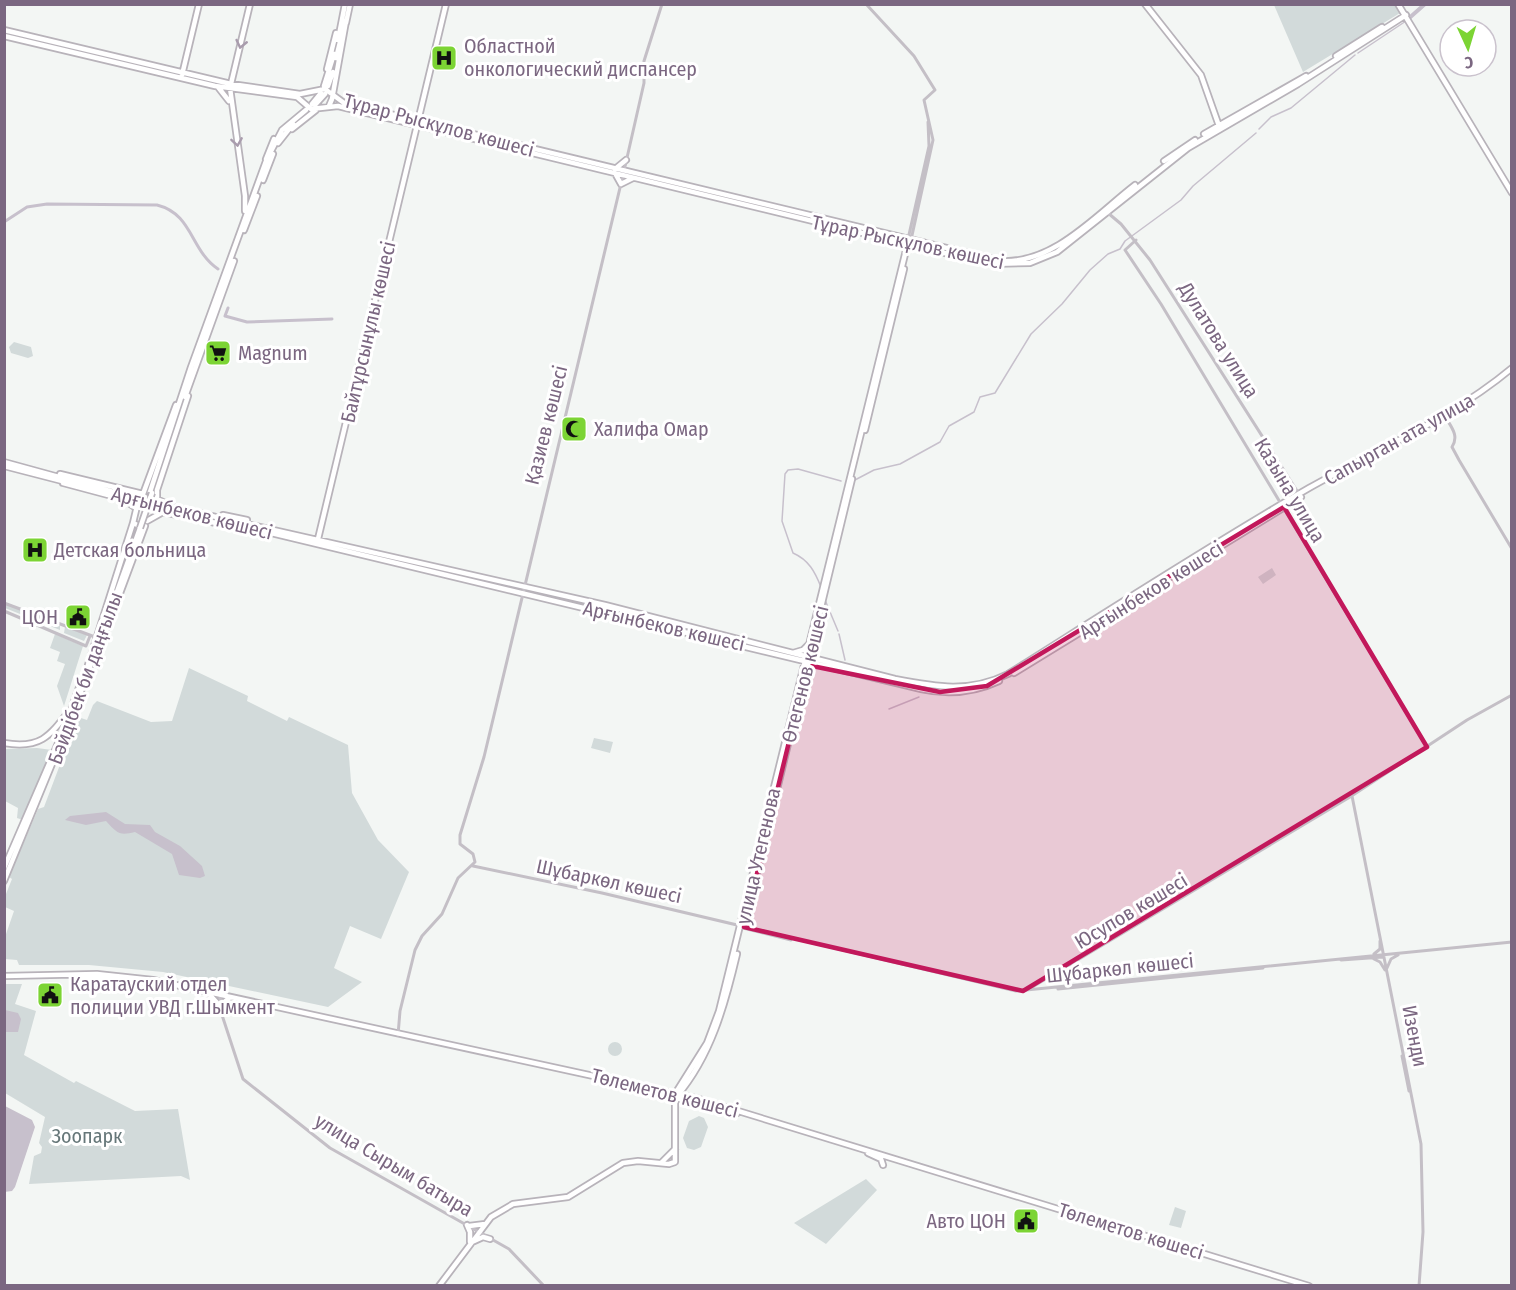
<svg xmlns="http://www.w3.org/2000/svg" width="1516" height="1290" viewBox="0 0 1516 1290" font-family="'Fira Sans Condensed',sans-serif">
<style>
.green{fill:#d2dada}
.water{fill:#c7c0cc}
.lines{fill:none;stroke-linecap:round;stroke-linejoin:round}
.stream{stroke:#c7c0cc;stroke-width:1.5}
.canal{stroke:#c7c0cc;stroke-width:3}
.river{stroke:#c7c0cc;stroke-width:4}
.major-casing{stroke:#b8b3ba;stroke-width:8}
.minor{stroke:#c4bfc6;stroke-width:3}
.major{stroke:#fff;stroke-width:4.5}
.major-bridge-casing{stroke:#b8b3ba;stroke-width:8;stroke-linecap:butt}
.major-bridge{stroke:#fff;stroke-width:4.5}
.oneway{stroke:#a99cad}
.marked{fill:#c2185b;fill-opacity:0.2;stroke:#c2185b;stroke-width:4.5;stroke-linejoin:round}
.labels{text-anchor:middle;stroke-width:6;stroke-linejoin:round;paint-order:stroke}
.poi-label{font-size:20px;fill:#7b6781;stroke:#fff;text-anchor:start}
.street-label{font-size:20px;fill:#7b6781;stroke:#fff}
.park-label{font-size:20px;fill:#667779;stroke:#fff}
</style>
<rect width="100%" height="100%" fill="#f3f6f4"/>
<path class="green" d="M1274 5H1395L1400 13 1303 72Z
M14 342 31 347 33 356 28 358 11 353 9 347Z
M1272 568 1276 575 1263 584 1258 577Z
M4 602 60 626V630L5 608Z
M65 627 87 635 84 641 64 633Z
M55 634 83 646 64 706 57 686 65 664 57 661 60 652 50 648Z
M189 668 248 696 247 701 287 721 289 717 348 745 352 793 378 840 409 872 381 939 350 926 334 968 362 982 328 1007 163 972 89 965H19L17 960 5 959V937L14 911 5 907 4 899 12 879 9 877 38 809 44 807 78 717 87 720 93 705 97 701 151 722 172 721Z
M594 738 613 742 610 753 591 748Z
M37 748 52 750 23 820 17 818 18 808 5 801 4 749Z
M5 984H22L15 1004 36 1011 24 1055 74 1083 76 1081 135 1111 178 1109 190 1180 181 1176 29 1184 34 1156 41 1153 42 1147 39 1143 45 1117 5 1093Z
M608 1049a7 7 0 1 1 14 0a7 7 0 1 1-14 0Z
M699 1116 704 1118 708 1127 701 1147 694 1150 687 1148 683 1138 689 1121Z
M866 1179 877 1190 826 1244 794 1223Z
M1175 1207 1186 1211 1181 1228 1169 1225Z"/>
<path class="water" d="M106 812 125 824 150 825 155 832 180 846 202 866 205 876 200 878 179 875 172 854 135 832C119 836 117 833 106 821L86 825 65 820 70 816Z
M5 1010 18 1013 21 1019 18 1032H5Z
M5 1106 32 1120 35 1127 15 1187 12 1191 4 1192Z"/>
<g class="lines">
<path class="stream" d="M1358 53 1406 21
M1259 129 1271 117 1291 108 1355 55
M853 481 874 470 900 464 940 442 949 426 974 412 980 397 995 393 1031 334 1062 304 1090 270 1108 254 1120 249 1125 241 1181 200 1193 186 1256 133
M821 587C815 572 809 560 793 553L782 521 785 474 788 470 798 469 841 481
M825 600 838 631
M839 634 845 660
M889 709 919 697"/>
<path class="canal" d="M4 222 27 207 47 204 157 205C193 214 190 250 218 269
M228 308 225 316 247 322 332 319"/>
<path class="river" d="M1407 20 1425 4"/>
<defs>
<path id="major" d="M1145 4 1201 75 1219 126
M1398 4 1512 193
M346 23 350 4
M4 30 231 84 300 94 325 89 344 103 1001 261C1054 264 1096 215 1135 185
M4 36 215 86 297 97 311 109 338 106 990 264 1030 263 1057 252 1188 148 1298 84 1406 15
M338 40 345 4
M1336 56 1382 27
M336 58 342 34
M327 69 336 33
M182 75 199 4
M324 86 334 54
M328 86 333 72
M218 87 229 101
M312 104 321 93
M315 105 325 94
M329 106 332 99 346 21
M292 129 316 110
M1204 134 1306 76
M278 143 293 124
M266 159 274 139
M1164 161 1195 140
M615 169 626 160
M616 175 621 184 633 178
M263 180 273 154
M245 211V196L230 88 250 4
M244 230 257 196
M185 397 234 261
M865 430 904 269
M4 462 150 502 605 605 895 679C936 687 970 693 1008 674 1108 611 1207 547 1309 488 1378 449 1451 419 1512 368
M4 466 66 482
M1350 469 1371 457
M60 474 143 494 176 405
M63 483 123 499 136 508
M150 492 191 367 266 161 282 130 306 110
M135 501 176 511
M165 503 157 499V490L188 396
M137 506 133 523 142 527
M223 515 247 520
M147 521 163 512 245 529
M225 522 921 689C948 695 973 693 999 681
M318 539 446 4
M103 639 145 526
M793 653 803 650 809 644
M88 665 133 523
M1014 673 1301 497
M4 743C40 749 49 737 69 711
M4 868 65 727 83 676
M4 881 75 708 140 528
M745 922 852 479
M4 976 97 974 153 980 699 1099 1309 1286
M79 977 119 978
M209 994 220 1006 229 998
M640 1089 737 1113
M677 1096C711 1056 725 1005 737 954
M868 1153 881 1159 883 1165
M662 1162 675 1149
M467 1225 470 1232V1242
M469 1226 485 1224
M472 1242 483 1237 490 1239
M439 1286 491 1217 513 1204 568 1197 623 1163 638 1161 669 1164 675 1162V1094L707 1043 719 1011 908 242"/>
</defs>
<use href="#major" class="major-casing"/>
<path class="minor" d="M866 4 914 56 935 90 924 100 933 140 911 240
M1108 213 1121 224 1150 260 1299 494
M908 239 929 146 928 122
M1136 240 1125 250 1161 304 1427 747
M1446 418C1452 428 1459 436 1452 447L1459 460 1512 549
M4 603 95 637
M4 611 86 646 90 636
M1352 796 1421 1144 1423 1232 1419 1286
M473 866 602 893 1016 991 1512 942
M1186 893 1340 801
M739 927 791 940
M1374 954 1380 949V941
M1374 959 1380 962 1385 970
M1341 960 1383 957
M1387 968 1391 959 1398 955
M1029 989 1350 797 1467 720 1512 695
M1058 989 1263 968
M220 995 221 1012 243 1079 330 1148 509 1249 544 1286
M398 1035 400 1011 415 950 422 936 442 914 458 878 475 862 473 854 460 844V835L484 757 624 171 644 83V61L662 4
M1402 1056 1409 1091"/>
<use href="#major" class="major"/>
<defs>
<path id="major-bridge" d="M137 503 140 498
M155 508 157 503
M140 528 152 493"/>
</defs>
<use href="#major-bridge" class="major-bridge-casing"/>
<use href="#major-bridge" class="major-bridge"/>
</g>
<defs><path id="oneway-chevron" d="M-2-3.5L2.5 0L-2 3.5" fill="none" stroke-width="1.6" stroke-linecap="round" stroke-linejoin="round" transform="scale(1.5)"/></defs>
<g class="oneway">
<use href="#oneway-chevron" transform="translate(241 44) rotate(103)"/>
<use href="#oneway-chevron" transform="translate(237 142) rotate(81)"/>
</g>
<path class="marked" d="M1284 507 1427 747 1023 991 744 927 805 676 812 666 940 692 987 686Z"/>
<defs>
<symbol id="hospital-square" viewBox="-11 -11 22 22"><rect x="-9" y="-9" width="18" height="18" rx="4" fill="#7cd434" stroke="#fff"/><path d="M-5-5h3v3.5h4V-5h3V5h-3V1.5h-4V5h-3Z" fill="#111"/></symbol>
<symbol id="supermarket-square" viewBox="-11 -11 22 22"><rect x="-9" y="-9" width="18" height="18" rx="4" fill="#7cd434" stroke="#fff"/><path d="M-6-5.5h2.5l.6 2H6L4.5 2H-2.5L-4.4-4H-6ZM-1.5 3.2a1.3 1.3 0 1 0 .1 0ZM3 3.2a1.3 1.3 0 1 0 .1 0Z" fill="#111"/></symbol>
<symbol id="mosque-square" viewBox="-11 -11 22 22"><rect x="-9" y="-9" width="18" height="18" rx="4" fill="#7cd434" stroke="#fff"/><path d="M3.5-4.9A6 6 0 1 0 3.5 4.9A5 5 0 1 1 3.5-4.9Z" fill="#111"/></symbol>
<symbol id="civic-square" viewBox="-11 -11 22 22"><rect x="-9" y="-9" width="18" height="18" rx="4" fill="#7cd434" stroke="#fff"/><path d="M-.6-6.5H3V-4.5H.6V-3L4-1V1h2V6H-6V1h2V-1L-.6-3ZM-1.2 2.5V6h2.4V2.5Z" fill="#111"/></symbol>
</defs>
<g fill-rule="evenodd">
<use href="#hospital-square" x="429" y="43" width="30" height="30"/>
<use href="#supermarket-square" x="203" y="338" width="30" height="30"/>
<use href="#mosque-square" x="559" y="414" width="30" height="30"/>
<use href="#hospital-square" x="20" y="535" width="30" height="30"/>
<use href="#civic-square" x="63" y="602" width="30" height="30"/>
<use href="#civic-square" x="35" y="980" width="30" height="30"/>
<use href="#civic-square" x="1011" y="1206" width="30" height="30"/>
</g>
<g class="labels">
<g class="poi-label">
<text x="464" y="53">Областной<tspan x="464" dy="23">онкологический диспансер</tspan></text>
<text x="238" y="360">Magnum</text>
<text x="594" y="436">Халифа Омар</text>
<text x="54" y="557">Детская больница</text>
<text x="58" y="624" text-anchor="end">ЦОН</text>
<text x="70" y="991">Каратауский отдел<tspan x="70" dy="23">полиции УВД г.Шымкент</tspan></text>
<text x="1006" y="1228" text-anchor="end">Авто ЦОН</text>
</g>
<g class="street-label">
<text transform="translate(439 125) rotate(15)" y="7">Тұрар Рыскұлов көшесі</text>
<text transform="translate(908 242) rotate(12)" y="7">Тұрар Рыскұлов көшесі</text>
<text transform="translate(368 332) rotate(-77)" y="7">Байтұрсынұлы көшесі</text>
<text transform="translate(1219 340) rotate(58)" y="7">Дулатова улица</text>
<text transform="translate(546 425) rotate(-76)" y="7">Қазиев көшесі</text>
<text transform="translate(1399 439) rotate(-29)" y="7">Сапырган ата улица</text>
<text transform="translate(1290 490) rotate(59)" y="7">Казына улица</text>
<text transform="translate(192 513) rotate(14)" y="7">Арғынбеков көшесі</text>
<text transform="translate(1151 590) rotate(-32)" y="7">Арғынбеков көшесі</text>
<text transform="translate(664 626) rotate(13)" y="7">Арғынбеков көшесі</text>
<text transform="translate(805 674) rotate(-76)" y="7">Өтегенов көшесі</text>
<text transform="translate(85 678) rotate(-70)" y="7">Бәйдібек би даңғылы</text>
<text transform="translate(758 856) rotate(-77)" y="7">улица Утегенова</text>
<text transform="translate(609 881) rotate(12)" y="7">Шұбаркөл көшесі</text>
<text transform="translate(1131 911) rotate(-31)" y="7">Юсупов көшесі</text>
<text transform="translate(1120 968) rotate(-6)" y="7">Шұбаркөл көшесі</text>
<text transform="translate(1415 1036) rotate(79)" y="7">Изенди</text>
<text transform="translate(665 1093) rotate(14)" y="7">Төлеметов көшесі</text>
<text transform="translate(394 1165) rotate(31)" y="7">улица Сырым батыра</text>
<text transform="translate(1131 1231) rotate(17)" y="7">Төлеметов көшесі</text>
</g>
<g class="park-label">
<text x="87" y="1143">Зоопарк</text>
</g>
</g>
<rect width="1516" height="1290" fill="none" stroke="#7b6781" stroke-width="12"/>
<g transform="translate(1468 48) rotate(176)"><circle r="28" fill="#ffffff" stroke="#cac2cd" stroke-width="1.5"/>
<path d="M0-4.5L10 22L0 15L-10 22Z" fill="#7cd434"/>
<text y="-9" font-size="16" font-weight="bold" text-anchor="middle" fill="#7b6781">С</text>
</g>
</svg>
